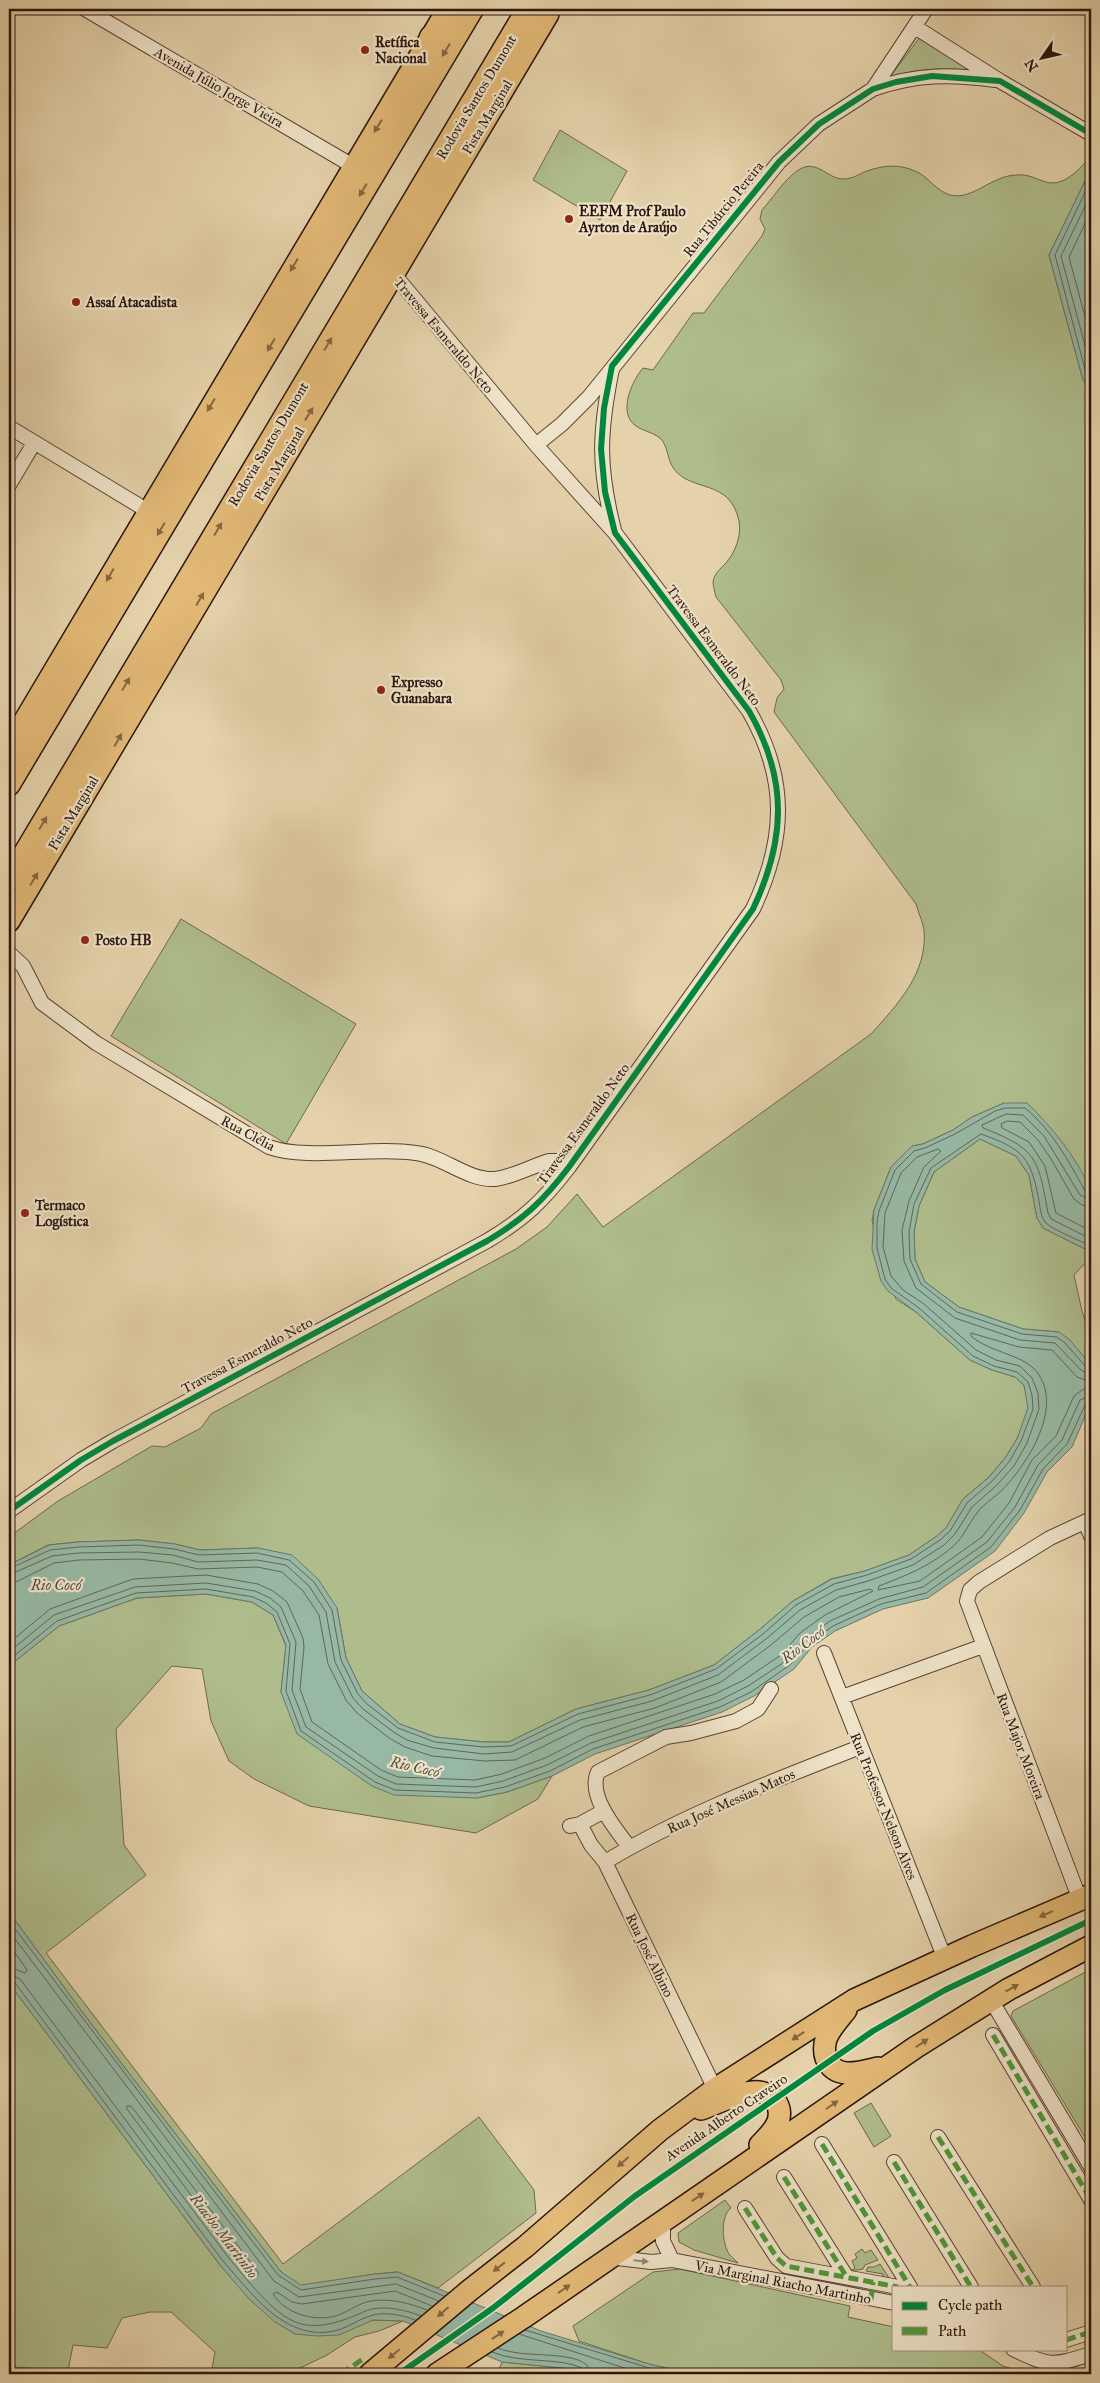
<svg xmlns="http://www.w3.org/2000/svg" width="1100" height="2383" viewBox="0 0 1100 2383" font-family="'IM FELL Great Primer',serif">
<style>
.green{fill:#afbd8d;stroke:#6c694c}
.water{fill:#97b8a4;stroke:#6b7767}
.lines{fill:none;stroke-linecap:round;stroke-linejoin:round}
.shore{stroke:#606658;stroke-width:1}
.minor-casing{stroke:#594434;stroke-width:16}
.primary-casing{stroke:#2a150c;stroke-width:24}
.trunk-casing{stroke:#2a150c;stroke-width:25}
.minor{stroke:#eee2c8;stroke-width:14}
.primary{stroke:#e2b976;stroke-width:21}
.trunk{stroke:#e2b976;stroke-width:22}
.quiet{stroke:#4f983b;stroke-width:5;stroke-dasharray:10 5;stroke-linecap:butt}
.cycleway-casing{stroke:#eee2c8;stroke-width:9}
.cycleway{stroke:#00873e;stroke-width:6}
.oneway{fill:#866741}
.oneway2{fill:#968673}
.poi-dot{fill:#8f2418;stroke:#eee2c8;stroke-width:2}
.labels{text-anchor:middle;stroke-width:4.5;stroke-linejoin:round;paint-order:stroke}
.poi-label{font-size:14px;font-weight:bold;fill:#2a150c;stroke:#eee2c8;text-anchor:start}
.street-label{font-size:14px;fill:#2a150c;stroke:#eee2c8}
.water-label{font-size:15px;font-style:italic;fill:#504e41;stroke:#eee2c8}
</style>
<rect width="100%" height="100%" fill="#e5d2ab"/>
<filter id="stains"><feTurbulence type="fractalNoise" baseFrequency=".004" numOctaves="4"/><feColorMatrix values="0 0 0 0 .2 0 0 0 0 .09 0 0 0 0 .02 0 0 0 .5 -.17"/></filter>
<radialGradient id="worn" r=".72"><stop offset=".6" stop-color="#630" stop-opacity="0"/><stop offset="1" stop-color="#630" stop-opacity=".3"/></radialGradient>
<path class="green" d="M920 37 978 71C946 68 919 67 889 78Z
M560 130 627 171 600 220 533 180Z
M1085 163H1091V174L1089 173 1049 255 1083 380 1091 389V1191L1004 1103 972 1117 953 1130 923 1144 912 1146 891 1167 874 1210 872 1221 896 1299 916 1312 970 1360 992 1370 1015 1377 1024 1385 1027 1396 1028 1408 1025 1419 1017 1439 1005 1458 989 1477 963 1499 946 1528 937 1536 909 1555 865 1571 831 1579 793 1601 759 1630 714 1665 649 1690 576 1709 509 1742H484L435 1737 400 1724 362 1691 346 1658 337 1608 258 1548 200 1550 175 1544 139 1540 78 1542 48 1545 9 1565V1537L58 1501 152 1446 165 1447 201 1428 211 1414 516 1249 547 1227 577 1194 603 1227 871 1034C897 1005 928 973 924 930 923 922 918 912 916 904L774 712 777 698 784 689 781 680 716 597C715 593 713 586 713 582 714 574 720 569 726 563 735 553 742 535 739 521 730 478 692 493 674 469 667 460 668 445 660 438 652 432 643 431 636 426 617 413 632 381 643 368L653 370 693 313H704L762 236 765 229 760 219 762 210C773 198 784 180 797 171 816 157 827 179 843 179 854 179 858 174 867 171 884 165 899 164 915 171 928 176 936 191 950 195 972 201 992 175 1017 175 1029 174 1036 179 1046 182 1062 187 1076 172 1085 163Z
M181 919 356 1024 286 1144 111 1036Z
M980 1139 1016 1156 1029 1175 1037 1218 1043 1228 1091 1252V1257L1074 1275 1082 1311 1091 1337V1395L1089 1363 1059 1332 1023 1329 959 1307 925 1282 915 1259 914 1232 919 1206 934 1172Z
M206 1594 252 1602 273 1615 286 1646 281 1692 477 1798 507 1792 552 1776 538 1799 476 1833 309 1806 254 1779 229 1761 211 1721 202 1669 172 1666 116 1729 124 1845 146 1875 46 1953 283 2264 479 2117 534 2190 536 2213 438 2288 398 2272 375 2274 301 2286 281 2272 83 2013 9 1912V1666L59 1626 137 1598Z
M1091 1969V2147L1011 2016 1013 2011Z
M9 1983 220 2265C243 2291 264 2316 295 2334L373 2320 403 2321 379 2331 355 2337 327 2355 288 2374H211L215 2352 171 2312H150L122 2318 107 2348 73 2345 68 2371 15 2367 17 2374H9Z
M871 2103 891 2136 874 2147 854 2113Z
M725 2200 731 2208C720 2216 722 2243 729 2254 732 2257 735 2260 738 2263L694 2250 679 2242 678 2233Z
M862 2249 865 2253 871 2250 878 2260 865 2265 863 2269 850 2271 855 2268 852 2261 857 2258 855 2254Z
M880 2264 891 2281 898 2277 902 2283 883 2279V2274L866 2271 868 2267H874Z
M680 2269 850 2306 848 2317 894 2327V2349H978L1003 2366 1028 2374H895C882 2366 845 2368 832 2374H692L649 2364 579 2341 573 2326 653 2272Z
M502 2362 572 2369 584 2374H497Z"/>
<path class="water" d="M1089 173 1091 174V389L1083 380 1049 255Z
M1004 1103H1027C1053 1128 1076 1157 1091 1190 1094 1199 1091 1239 1091 1252L1043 1228 1037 1218 1029 1175 1016 1156 980 1139 934 1172 919 1206 914 1232 915 1259 925 1282 959 1307 1023 1329 1059 1332 1069 1339 1089 1363 1091 1402 1072 1447 1047 1472 1024 1513 995 1551 928 1598 883 1609 835 1631 812 1647 794 1669 754 1696 722 1712 595 1754 552 1776 507 1792 477 1798 394 1795 372 1786 297 1734 281 1692 286 1645 273 1615 252 1602 206 1594 137 1598 59 1626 9 1666V1565L49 1545 78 1542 139 1540 175 1544 200 1550 258 1548 292 1555 318 1579 337 1608 346 1658 362 1691 400 1724 435 1737 484 1742H509L576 1709 649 1690 714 1665 759 1630 793 1601 832 1579 865 1571 909 1555 937 1536 946 1528 963 1499 989 1477 1005 1458 1017 1439 1028 1408 1024 1385 1015 1377 992 1370 970 1360 916 1312 888 1291 881 1281 872 1249 874 1210 891 1167 912 1146 923 1144 953 1130 972 1117Z
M9 1912 83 2013 281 2272 301 2285 375 2274 398 2272 541 2331 649 2364 692 2374H584L572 2369 502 2362 403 2321 373 2320 339 2335 317 2336 295 2334 275 2322 249 2299 220 2265 9 1983Z
M888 2369 895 2374H832L841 2370Z"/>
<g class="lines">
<path class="shore" d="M1091 180 1055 255 1087 377 1091 382
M1091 194 1061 256 1091 368
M1091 211 1069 257 1091 339
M1091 1200 1080 1195 1044 1136 1023 1115 1006 1114 982 1125 983 1128C1037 1149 1038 1158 1048 1213L1051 1219 1091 1239
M1091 1207 1082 1205 1074 1199 1051 1159 1038 1140 1020 1122 1007 1121 1001 1124 1002 1128 1029 1142 1045 1166 1056 1213 1091 1231
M1091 1246C1081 1241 1053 1230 1046 1223 1041 1218 1040 1208 1039 1201 1031 1157 1023 1149 981 1134L931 1168 914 1204 909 1232 910 1259 921 1284 957 1312 1022 1334 1057 1337 1065 1343 1086 1367 1091 1368
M1091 1382 1077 1377 1052 1350 1019 1347 971 1333V1336C992 1354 1026 1354 1039 1375 1062 1410 1027 1465 1002 1490 994 1498 983 1504 977 1513 967 1526 963 1539 950 1549 928 1567 905 1576 879 1586L878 1590 920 1581 982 1537 1009 1503 1032 1460 1056 1436 1074 1396 1082 1390 1091 1388
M9 1569 50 1550 78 1547 139 1545 174 1549 199 1555 257 1553 289 1560 314 1582 332 1610 341 1660 358 1694 367 1704 398 1728 435 1742 484 1747 511 1746 578 1714 650 1695 716 1669 763 1634 796 1605 834 1584 867 1575 911 1559 940 1540 950 1531 967 1503 992 1481 1009 1462 1021 1441 1033 1409 1032 1395 1028 1382 1017 1372 994 1366 973 1356 919 1308 891 1288 885 1279 877 1248V1222L879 1211 895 1170 914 1151 925 1148 955 1134 995 1111 1005 1108H1025C1052 1130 1068 1160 1085 1191L1091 1193
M9 1575 52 1556 78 1553 139 1552 173 1555 198 1562 257 1560 286 1565 309 1586 326 1612 335 1662 353 1698 363 1709 395 1733 407 1740 434 1748 484 1754 512 1752 580 1720 652 1701 718 1675 766 1639 800 1610 836 1590 868 1581 913 1565 944 1545 955 1534 972 1507 997 1485 1014 1466 1027 1443 1039 1409 1038 1393 1032 1378 1020 1366 996 1360 976 1350 924 1304 903 1290 891 1276 883 1247 885 1213 901 1173 917 1157 938 1149 941 1151 924 1167 909 1201 902 1230 904 1261 916 1288 955 1318 1020 1340 1055 1343 1082 1371 1091 1374
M9 1583 18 1581 54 1563 79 1560 139 1559 172 1563 198 1569 257 1567 282 1572 303 1591 319 1615 328 1664 346 1700 357 1713 389 1738 405 1747 432 1756 485 1761 515 1760 583 1727 655 1708 721 1682 771 1645 804 1617 839 1597 870 1589 873 1591 825 1615 800 1633 781 1655 744 1680 715 1694 589 1736 545 1758 502 1774 475 1780 398 1777 381 1770 312 1722 300 1689 304 1647 303 1638 287 1602 273 1591 258 1584 206 1575 133 1579 50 1609 9 1643
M9 1652 54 1615 135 1587 206 1583 255 1591 270 1598 281 1607 296 1642 292 1690 306 1727 378 1776 396 1784 476 1787 503 1781 547 1765 591 1743 718 1701 748 1686 786 1661 805 1639 830 1621 879 1599 923 1587 987 1542 1015 1507 1038 1465 1062 1440 1080 1400 1091 1396
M9 1660 57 1621 136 1593 206 1589 253 1597 266 1603 277 1612 290 1644 286 1691 301 1731 375 1782 395 1790 476 1793 505 1787 550 1771 593 1749 720 1707 751 1692 790 1665 809 1643 833 1626 881 1604 926 1593 991 1547 1020 1510 1043 1469 1067 1444 1085 1405 1091 1402
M9 1921 278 2275 301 2290 375 2279 397 2277 444 2296
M9 1931 274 2281 299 2297 396 2284 439 2301
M9 1944 27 1970 25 1973 9 1967
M9 1974 20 1979 228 2257C246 2278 272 2314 298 2323 316 2329 337 2323 354 2316 360 2314 366 2310 372 2309 388 2306 406 2310 421 2316
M9 1981 15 1983 223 2261C253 2295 287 2344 338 2330 349 2327 359 2319 370 2316 383 2311 403 2315 415 2320
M127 2106H131L258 2272V2276H254L234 2253 127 2109Z
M427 2310C409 2303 390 2298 371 2301 358 2303 347 2313 335 2316 313 2322 285 2313 273 2294L277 2292 292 2302 302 2304 395 2291 432 2306
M525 2330 669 2374
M519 2334 643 2374
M498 2348C523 2359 569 2350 587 2365L590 2374
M492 2352C520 2364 559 2357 582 2368L584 2374"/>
<defs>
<path id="minor" d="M85 9 353 166
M915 27 1000 81 1091 134
M873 89C916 74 950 74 995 80
M612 369C599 433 598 467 614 530
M9 427 148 511
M536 445 562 424 589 397 779 162 819 124 873 89 926 9
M9 485 34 443
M9 953 23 966 42 1003 96 1043 269 1147C308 1161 372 1146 416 1153 443 1156 468 1181 495 1179 513 1177 532 1166 549 1161H557L569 1167
M9 1511 81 1460 113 1441 487 1241C524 1219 543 1201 569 1167L753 909C786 839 788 779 749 711L615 533 536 445 393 273
M1085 1522 1091 1536
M824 1653 945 1959
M842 1697 983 1646
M580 1824 591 1845 605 1862 715 2089
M570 1826 580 1824 604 1811
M629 1847C616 1829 587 1796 598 1772L666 1737 691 1733 736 1721 758 1709 771 1689
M605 1862C685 1814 773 1781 860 1747
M1080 1900 967 1601 970 1590 979 1582 1050 1538 1091 1519
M991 2000 1091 2167
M993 2035 1091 2200
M938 2137 1033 2287
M822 2144 910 2287
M894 2162 971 2287
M784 2177 846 2276
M745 2208 777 2258 786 2266 898 2287
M663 2221V2241L672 2260
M609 2257 651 2262 672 2260 894 2303
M1066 2340 1091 2332
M1013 2349C1051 2367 1052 2366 1091 2354"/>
<path id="primary" d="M9 747 448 9
M9 921C189 619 366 315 548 14
M846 2010C839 2019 830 2028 826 2039 824 2046 824 2052 826 2058 835 2081 861 2072 878 2068
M701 2109C718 2103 736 2093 753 2092 760 2091 769 2094 774 2099 788 2117 772 2133 760 2145
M370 2374 470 2290 525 2247 660 2130 715 2089 854 2000 972 1946 1091 1895
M437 2374 524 2317 916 2047 1009 1989 1091 1946"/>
<path id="trunk" d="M539 28 546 9
M412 88 431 37
M9 784 472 9
M9 880 528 9"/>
</defs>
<use href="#minor" class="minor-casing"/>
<use href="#primary" class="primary-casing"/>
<use href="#trunk" class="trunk-casing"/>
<use href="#minor" class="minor"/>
<use href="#primary" class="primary"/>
<use href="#trunk" class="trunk"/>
<path class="quiet" d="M993 2035 1091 2200
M938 2137 1033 2287
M822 2144 910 2287
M894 2162 971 2287
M784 2177 846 2276
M745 2208 777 2258 786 2266 898 2287
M871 2300 873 2282
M1066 2340 1091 2332
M341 2374 363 2359"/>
<defs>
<path id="cycleway" d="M9 1511 81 1460 113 1441 487 1241C524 1219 543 1201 569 1167L753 909C786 839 788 779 749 711L615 533 605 492 601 449 604 408 612 366 779 162 819 124 873 89 896 82 932 76 1000 81 1091 134
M399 2374 493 2308 635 2196 873 2031 945 1990 1091 1920"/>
</defs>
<use href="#cycleway" class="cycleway-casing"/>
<use href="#cycleway" class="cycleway"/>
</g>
<defs><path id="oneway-solid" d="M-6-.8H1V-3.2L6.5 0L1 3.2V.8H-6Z" transform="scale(1.25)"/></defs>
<g class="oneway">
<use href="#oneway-solid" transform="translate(446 50) rotate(121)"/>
<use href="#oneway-solid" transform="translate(378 126) rotate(122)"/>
<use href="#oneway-solid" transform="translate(363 190) rotate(121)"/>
<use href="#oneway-solid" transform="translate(294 265) rotate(121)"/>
<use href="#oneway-solid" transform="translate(328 344) rotate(-59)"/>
<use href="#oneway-solid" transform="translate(271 345) rotate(121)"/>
<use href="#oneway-solid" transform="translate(211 405) rotate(121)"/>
<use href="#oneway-solid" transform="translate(309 414) rotate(-58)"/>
<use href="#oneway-solid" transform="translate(161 529) rotate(121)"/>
<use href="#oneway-solid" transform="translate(218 529) rotate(-59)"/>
<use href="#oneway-solid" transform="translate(110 575) rotate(120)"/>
<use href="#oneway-solid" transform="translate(200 599) rotate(-60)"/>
<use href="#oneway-solid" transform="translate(126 684) rotate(-59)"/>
<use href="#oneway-solid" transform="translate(118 740) rotate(-60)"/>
<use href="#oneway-solid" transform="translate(43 823) rotate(-59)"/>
<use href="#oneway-solid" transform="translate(34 879) rotate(-59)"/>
<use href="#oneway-solid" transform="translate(1046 1914) rotate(157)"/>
<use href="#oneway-solid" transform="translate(1012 1988) rotate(-29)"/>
<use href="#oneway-solid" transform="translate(798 2036) rotate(147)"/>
<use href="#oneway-solid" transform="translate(922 2043) rotate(-33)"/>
<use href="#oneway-solid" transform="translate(832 2105) rotate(-35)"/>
<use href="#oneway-solid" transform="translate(623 2162) rotate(139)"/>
<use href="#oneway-solid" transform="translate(698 2197) rotate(-34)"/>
<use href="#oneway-solid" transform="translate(499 2267) rotate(142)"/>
<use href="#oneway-solid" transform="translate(564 2289) rotate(-35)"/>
<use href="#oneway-solid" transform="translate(443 2312) rotate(139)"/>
<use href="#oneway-solid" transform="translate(498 2335) rotate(-34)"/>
<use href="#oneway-solid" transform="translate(394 2354) rotate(140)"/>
</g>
<use class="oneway2" href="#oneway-solid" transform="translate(641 2261) rotate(6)"/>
<g class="poi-dot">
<circle cx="365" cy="50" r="5"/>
<circle cx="569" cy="219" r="5"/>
<circle cx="76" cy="302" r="5"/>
<circle cx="381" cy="690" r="5"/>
<circle cx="85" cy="940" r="5"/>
<circle cx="25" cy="1213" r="5"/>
</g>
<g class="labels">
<g class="poi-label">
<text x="375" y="47">Retífica<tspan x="375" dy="16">Nacional</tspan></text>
<text x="579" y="216">EEFM Prof Paulo<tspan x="579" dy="16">Ayrton de Araújo</tspan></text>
<text x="86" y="307">Assaí Atacadista</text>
<text x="391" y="687">Expresso<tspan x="391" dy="16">Guanabara</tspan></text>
<text x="95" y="945">Posto HB</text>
<text x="35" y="1210">Termaco<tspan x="35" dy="16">Logística</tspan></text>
</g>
<g class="street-label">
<text transform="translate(219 87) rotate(30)" y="5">Avenida Júlio Jorge Vieira</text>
<text transform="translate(476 97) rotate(-59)" y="5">Rodovia Santos Dumont</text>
<text transform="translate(487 117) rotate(-59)" y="5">Pista Marginal</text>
<text transform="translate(723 209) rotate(-51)" y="5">Rua Tibúrcio Pereira</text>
<text transform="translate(444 335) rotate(50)" y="5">Travessa Esmeraldo Neto</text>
<text transform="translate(268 444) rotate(-59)" y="5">Rodovia Santos Dumont</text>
<text transform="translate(279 464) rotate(-59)" y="5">Pista Marginal</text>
<text transform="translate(714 645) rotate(53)" y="5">Travessa Esmeraldo Neto</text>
<text transform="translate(73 813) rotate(-59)" y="5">Pista Marginal</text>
<text transform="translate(583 1124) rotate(-54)" y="5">Travessa Esmeraldo Neto</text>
<text transform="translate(248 1133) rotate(28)" y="5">Rua Clélia</text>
<text transform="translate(247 1355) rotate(-28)" y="5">Travessa Esmeraldo Neto</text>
<text transform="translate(1021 1746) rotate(69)" y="5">Rua Major Moreira</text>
<text transform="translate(731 1801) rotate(-24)" y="5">Rua José Messias Matos</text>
<text transform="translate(884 1806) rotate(68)" y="5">Rua Professor Nelson Alves</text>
<text transform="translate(650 1955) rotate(64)" y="5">Rua José Albino</text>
<text transform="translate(726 2117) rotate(-34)" y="5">Avenida Alberto Craveiro</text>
<text transform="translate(783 2282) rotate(11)" y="5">Via Marginal Riacho Martinho</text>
</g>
<g class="water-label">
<text x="56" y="1590">Rio Cocó</text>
<text transform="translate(803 1645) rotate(-37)" y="5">Rio Cocó</text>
<text transform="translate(415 1767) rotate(13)" y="5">Rio Cocó</text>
<text transform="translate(224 2236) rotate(53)" y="5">Riacho Martinho</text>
</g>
</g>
<rect width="1100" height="2383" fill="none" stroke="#e5d2ab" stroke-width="30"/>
<rect x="10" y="10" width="1080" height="2363" fill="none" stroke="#2a150c" stroke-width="2.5"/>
<rect x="15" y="15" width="1070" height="2353" fill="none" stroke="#2a150c"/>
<rect x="892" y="2286" width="175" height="65" fill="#eee2c8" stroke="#a0907d"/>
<rect x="902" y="2302" width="25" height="8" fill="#00873e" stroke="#a0907d"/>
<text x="938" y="2310" font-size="15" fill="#2a150c">Cycle path</text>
<rect x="902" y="2327" width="25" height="8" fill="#4f983b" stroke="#a0907d"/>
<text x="938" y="2336" font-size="15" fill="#2a150c">Path</text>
<g transform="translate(1042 58) rotate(236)" stroke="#eee2c8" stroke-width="4" paint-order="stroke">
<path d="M0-4L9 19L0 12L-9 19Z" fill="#2a150c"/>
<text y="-8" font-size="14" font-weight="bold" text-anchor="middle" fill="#2a150c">N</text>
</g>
<rect width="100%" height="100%" filter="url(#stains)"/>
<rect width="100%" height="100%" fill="url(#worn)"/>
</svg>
